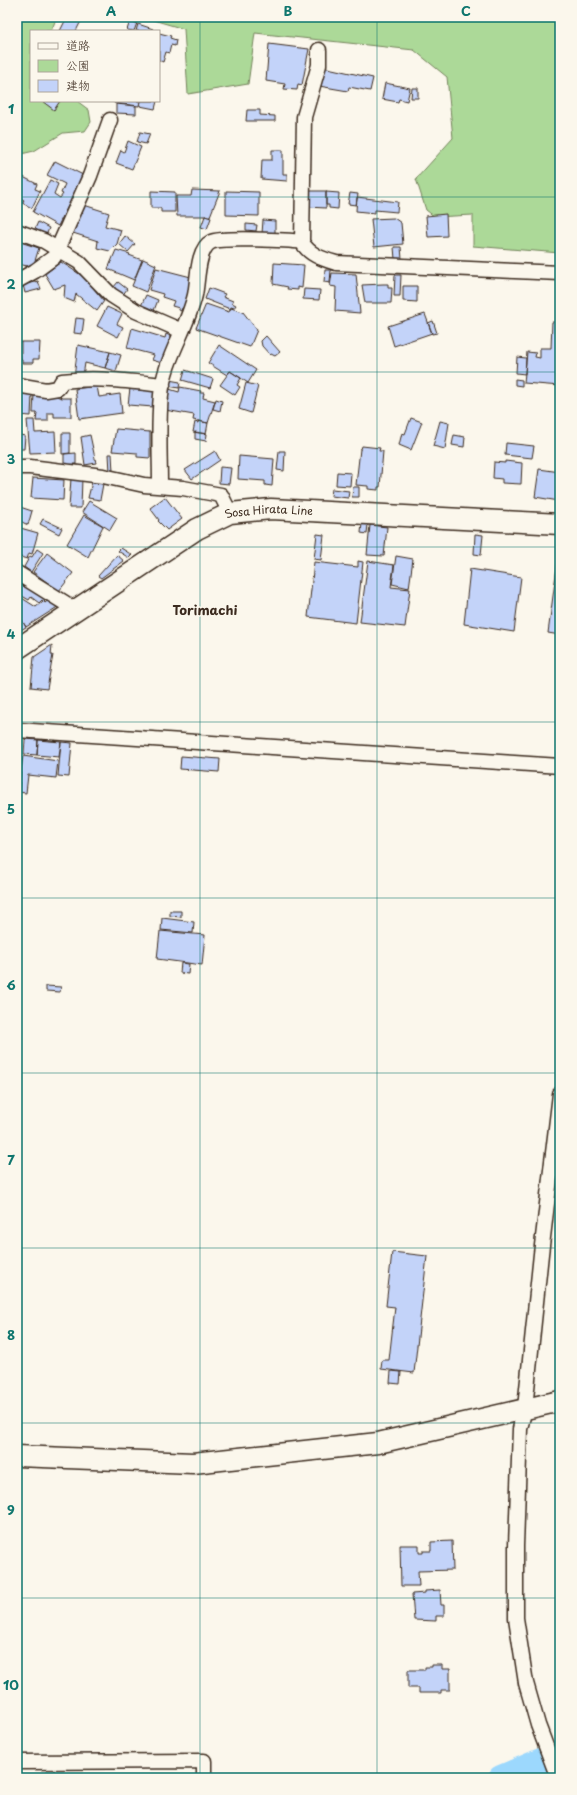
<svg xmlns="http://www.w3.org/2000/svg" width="577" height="1795" viewBox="0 0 577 1795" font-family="'Playpen Sans','Klee One',sans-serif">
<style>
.green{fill:#acd998;stroke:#74825b}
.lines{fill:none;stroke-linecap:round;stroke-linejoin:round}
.river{stroke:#9cd8fd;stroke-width:26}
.building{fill:#c3d3f9;stroke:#3b2a1e}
.street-casing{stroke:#3b2a1e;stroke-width:17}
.secondary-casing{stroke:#3b2a1e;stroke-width:23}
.street{stroke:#fbf7ec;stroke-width:14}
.secondary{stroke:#fbf7ec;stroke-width:20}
.grid{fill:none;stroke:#0f766e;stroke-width:1;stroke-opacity:0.55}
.labels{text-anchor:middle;stroke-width:3;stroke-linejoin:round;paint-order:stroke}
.street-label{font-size:11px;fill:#3b2a1e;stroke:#fbf7ec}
.quarter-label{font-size:13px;font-weight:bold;fill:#3b2a1e;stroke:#fbf7ec}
.neatline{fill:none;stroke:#0f766e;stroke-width:1.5}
.grid-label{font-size:13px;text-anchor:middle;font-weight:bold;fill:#0f766e}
</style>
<rect width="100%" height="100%" fill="#fbf7ec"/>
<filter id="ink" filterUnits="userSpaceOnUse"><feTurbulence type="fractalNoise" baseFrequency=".025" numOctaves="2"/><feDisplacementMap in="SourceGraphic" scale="8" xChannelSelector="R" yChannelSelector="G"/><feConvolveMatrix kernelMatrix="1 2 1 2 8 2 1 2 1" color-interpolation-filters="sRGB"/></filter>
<g filter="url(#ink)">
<path class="green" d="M17 17H57L51 31H31V101H77L89 110 91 122 85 131 63 133 34 151 17 155Z
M143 17H560V253L473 246V215L435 217 426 210 416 179 453 138 447 77 414 50 255 33 248 84 188 94 184 29Z"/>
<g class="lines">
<path class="river" d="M501 1778 560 1753"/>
</g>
<path class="building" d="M67 17H83L76 31H60Z
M130 21 137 23 134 31 127 30Z
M138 24 153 29 152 30 154 31H136Z
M159 33 171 36 170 38 176 40 175 46 171 45 169 53 166 52 163 62 159 60Z
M269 44 309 49 302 85 298 84 297 90 284 89 285 84 266 81Z
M323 67 373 78 370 91 349 87 348 91 319 86Z
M385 83 410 88 407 101 399 99 398 102 382 99Z
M412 88H418V98H411Z
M42 101H60L54 110Z
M114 101H140L139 106 114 103Z
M141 101H157L155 109 140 106Z
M116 104 136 106V114L116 113Z
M247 110H260V115L275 116V121H246Z
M140 132 150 134 146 144 137 142Z
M128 141 141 147 132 169 116 163 121 150 124 152Z
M272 150H283V174H287V181L261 179 262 160H272Z
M55 161 83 175 71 205 69 204 58 226 33 212 50 180 58 184 54 194 60 198 63 194 61 193 65 184 47 175Z
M23 177 37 184 35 189 40 191 32 208 22 203 24 200 17 196V185Z
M192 190 220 191 210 216H177L176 196H191Z
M151 191 175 192V212H161V208H151Z
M226 191 259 192V216L226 215Z
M307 191H326V208L307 207Z
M326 192 339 193 338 209 329 208V205H326Z
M350 193 358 194 356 205 348 204Z
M357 197 398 202 397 212 375 210V213L356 211Z
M84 205 109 213 105 226 121 230 117 244 110 251 97 248 98 241 73 233Z
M446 214 447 236 428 237 426 216Z
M205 216 211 218 207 229 201 227Z
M394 218 401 223 403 244 374 247 371 219Z
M263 220 275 221V234H262Z
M38 222 49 228 46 236 34 231Z
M246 224 257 225 256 231 246 230Z
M125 236 135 244 128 252 119 244Z
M17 241 39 248 33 267 17 264Z
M394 247H401L402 259H395Z
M116 250 130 254 129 255 142 260 134 280 108 269Z
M143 259 156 265 146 292 132 286Z
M61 262 84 277 104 301 97 311 76 294 74 302 64 298 65 285 54 289 45 274Z
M274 263 304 265 302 288 298 287V290L287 289 288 287 273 284Z
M156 268 191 277 189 281 192 282 184 308H182L181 311 179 310V308L172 306 174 301 162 297 163 294 149 290Z
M325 270H331L330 283 324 282Z
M332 273 356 274 360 313 335 311 336 287 330 286Z
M395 275H401L400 296H394Z
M38 281 41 289 25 293 23 285Z
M118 282 127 289 122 296 113 288Z
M383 284H388V288H392L391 303H365L362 285Z
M403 286H417V302L403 301Z
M209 288 225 294 223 297 233 301 232 303 236 305 234 308 231 307 230 309 205 299Z
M304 289 320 290 319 300 303 299Z
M146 295 158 300 153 313 140 308Z
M206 304 229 312 231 308 243 312 257 330 250 347 196 328Z
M107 307 122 314 117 324 123 327 118 337 97 326Z
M425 314 432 333 394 346 388 326Z
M76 318 84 319 82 334 74 333Z
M433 321 437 333 432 334 428 323Z
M552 322H560V386L524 383 527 352 536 353 535 357 540 358V348H551Z
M132 328 165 338 166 334 173 337 162 363 152 360 154 355 127 348Z
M266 336 280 352 275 356 271 354 270 355 262 346 261 341Z
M21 342H40L39 359H33V363H22V359H21Z
M78 345 110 352 105 368 85 363 83 376 74 377Z
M219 345 256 370 248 383 230 371 227 375 208 363Z
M110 352 121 355 116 371 105 368Z
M517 357 526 358 525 374 516 373Z
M185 370 213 379 210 388 182 380Z
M230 371 241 378 237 385 240 387 235 395 220 385Z
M515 379 522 380V386L515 385Z
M169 380 180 382 179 388 168 386Z
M246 383 258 386 251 413 239 409Z
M97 386 99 397 120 394 122 413 79 419 75 389Z
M180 387 201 391 200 393H204L203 398 215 401 208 423 193 420 194 415 165 410 169 399H167L169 389 179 392Z
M130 388 154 391 153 407 128 405Z
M18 394H32L31 416 18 415Z
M34 394 56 395V396L62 398H71V417H54V413H48V421H36L37 413H33Z
M216 399 222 401 220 411 213 409Z
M411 418 422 422 411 450 399 445 402 433 405 434Z
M27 420H34L35 433 55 432 56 452 30 453Z
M198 421 208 423 206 434 193 432 195 422 198 423Z
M440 421 449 423 445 449 433 446Z
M17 422H21L20 435 25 436 24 449H17Z
M116 429 150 432V458L137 457V453L112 451Z
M195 432 207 434 206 441 195 439Z
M62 433H70V453L62 454Z
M90 435 96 463 85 465 81 437Z
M454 435 465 437 464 447 452 445Z
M506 443 534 446 532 458 505 455Z
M362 446 380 448 379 451H383L380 487H378V490L368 489V486L356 485 360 449H361Z
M215 451 220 460 192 479 185 470Z
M279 451H285L284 471 277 470Z
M76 453V464L64 465V454Z
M109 454H112L113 472H110Z
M239 456 274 459 272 486 265 485V481L238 479Z
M505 461 522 463 521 484 502 483V479L493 478 494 462 505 463Z
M220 467 231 468 229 484 219 483Z
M539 469 560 472 559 501 535 497Z
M337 472 351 473 350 486 336 485Z
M33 478 64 480 63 500 31 498Z
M71 478H82L81 508H69Z
M92 482 103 484 100 500 88 498Z
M353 487H359V497H352Z
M332 489 349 491 348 498 331 496Z
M165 497 182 519 167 530 158 521 159 520 150 508Z
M89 501 117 518 110 530 82 512Z
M17 506 32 511 28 525 18 520 17 523Z
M84 515 103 526 88 557 67 544Z
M43 519 62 528 59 534 40 524Z
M362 523 368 524 367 534 361 533Z
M370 525 387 527 384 556 367 555Z
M17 527 38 533 32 554 29 553 27 559 17 556Z
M317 534 324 535 321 560 314 559Z
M475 534 483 535 481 555 474 554Z
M121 548 132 555 129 558 118 551Z
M37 549 43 553 31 572 24 567 30 556 32 557Z
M47 553 73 573 59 591 33 572Z
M117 555 124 561 101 578 98 576Z
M396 556 413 559 409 588 392 584Z
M558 559H560V635L548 633Z
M358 561 363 562 356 623 308 617 314 562 358 567Z
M368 561 394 565 391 587 410 589 405 627 360 622Z
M470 569 521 577 514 632 464 624Z
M17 578 50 596 44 602 42 600 39 603 31 597 29 600 17 593Z
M17 595 36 607 43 601 45 603 51 598 59 606 26 627 21 619 17 624Z
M21 619 26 627 17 632V624Z
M52 645 51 655H53L47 689 31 687 34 657Z
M25 739 38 740 37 755 24 754Z
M38 740 61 742 59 757 37 755Z
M61 742 72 743 69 777 58 776Z
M23 756 58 761 56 778 28 775 26 793 18 792Z
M181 756 220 759 219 772 180 769Z
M170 911H181V917L170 916Z
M162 918 194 922 193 933 161 930Z
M160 931 205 935 202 965 157 959Z
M181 963 189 964 188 974 180 973Z
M46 986 61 987 60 992 46 991Z
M392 1252 427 1256 414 1373 381 1369 382 1360H389L395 1307 386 1306Z
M391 1371 401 1372 400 1384 390 1383Z
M452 1541 453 1570 418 1571 419 1586H401L400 1545H419V1553H423V1551H431V1542Z
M440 1590 441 1605H444V1616H436V1621L414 1620 412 1594 425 1593V1591Z
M432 1665H442V1669H450V1690H441V1693H419V1688H408V1670H425V1667H432Z"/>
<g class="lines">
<defs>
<path id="street" d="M319 50V65L304 117 302 242C309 255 323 259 336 263L560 273
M17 231 44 241 79 262 111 295 136 311 182 331
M17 281 35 271 54 257 90 176 110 120
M17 385 46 390 58 388 62 381C96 377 129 381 163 385
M17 467H30L103 476 144 485 183 488 221 495 230 513
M160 486C160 456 158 425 161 395 164 360 187 329 195 295 198 281 197 249 211 242 221 237 289 240 302 242
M17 573 65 603 72 613
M17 730 560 766
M17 1762 204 1761V1778
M558 1778 538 1725 526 1683 516 1618V1546L520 1429 525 1408 541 1254 560 1094"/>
<g id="secondary">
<path id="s1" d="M17 649 197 529 230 513 271 509 560 524"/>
<path d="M17 1456 193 1463 378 1443 560 1401"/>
</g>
</defs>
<use href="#street" class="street-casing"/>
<use href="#secondary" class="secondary-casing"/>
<use href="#street" class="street"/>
<use href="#secondary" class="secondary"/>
</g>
</g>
<path class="grid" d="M200 17V1778M377 17V1778M17 197H560M17 372H560M17 547H560M17 722H560M17 898H560M17 1073H560M17 1248H560M17 1423H560M17 1598H560"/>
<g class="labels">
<g class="street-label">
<text dy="4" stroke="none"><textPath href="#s1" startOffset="292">Sosa Hirata Line</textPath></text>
</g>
<g class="quarter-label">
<text x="205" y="615">Torimachi</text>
</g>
</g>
<rect width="577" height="1795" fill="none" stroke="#fbf7ec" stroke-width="44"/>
<rect x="30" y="30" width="130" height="72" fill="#fbf7ec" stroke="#aea59a"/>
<rect x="38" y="43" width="20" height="6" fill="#fbf7ec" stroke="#aea59a"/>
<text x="66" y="50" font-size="12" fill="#3b2a1e">道路</text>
<rect x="38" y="60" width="20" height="12" fill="#acd998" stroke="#aea59a"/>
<text x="66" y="70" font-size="12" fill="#3b2a1e">公園</text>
<rect x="38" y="80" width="20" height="12" fill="#c3d3f9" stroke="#aea59a"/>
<text x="66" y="90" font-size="12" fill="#3b2a1e">建物</text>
<rect x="22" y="22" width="533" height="1751" class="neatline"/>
<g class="grid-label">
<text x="111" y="16">A</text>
<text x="288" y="16">B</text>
<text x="466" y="16">C</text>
<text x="11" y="114">1</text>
<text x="11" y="289">2</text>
<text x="11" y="464">3</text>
<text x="11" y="639">4</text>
<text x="11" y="814">5</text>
<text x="11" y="990">6</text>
<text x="11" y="1165">7</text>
<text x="11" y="1340">8</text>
<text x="11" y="1515">9</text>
<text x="11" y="1690">10</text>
</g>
</svg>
